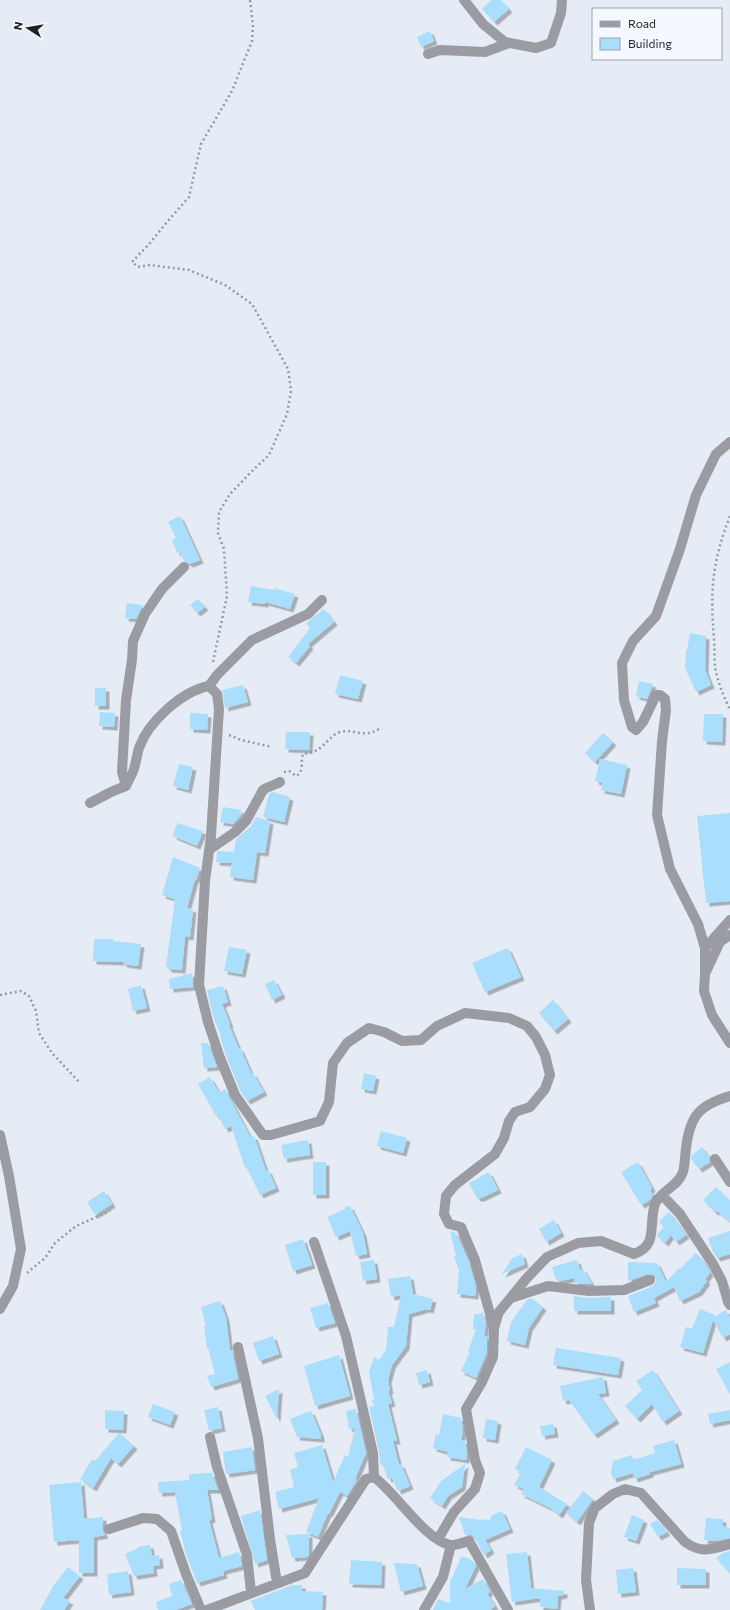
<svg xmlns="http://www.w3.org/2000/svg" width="730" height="1610" viewBox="0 0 730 1610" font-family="Commissioner,sans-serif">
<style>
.building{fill:#a9defc;filter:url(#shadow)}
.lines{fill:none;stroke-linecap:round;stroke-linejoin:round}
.path{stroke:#959ba2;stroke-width:2.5;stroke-dasharray:2 3;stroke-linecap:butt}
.minor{stroke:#9b9ca1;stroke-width:10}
</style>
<defs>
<filter id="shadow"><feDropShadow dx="3.5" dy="3.5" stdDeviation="0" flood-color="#0004"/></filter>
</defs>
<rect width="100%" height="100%" fill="#e5ecf6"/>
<path class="building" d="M491 0H501L509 9 494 22 482 9Z
M430 31 434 41 421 47 417 37Z
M180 516 200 560 190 564 184 561 180 552 177 553 172 540 176 538 168 522Z
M251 586 274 590 275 588 295 594 290 609 265 602V604L248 602Z
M198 599 205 607 197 613 190 605Z
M127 603 143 605 136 619 125 618Z
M324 609 334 622 308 644 310 646 296 663 288 657 310 628 306 623Z
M690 633 706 636 705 670 711 685 696 692 685 668 686 650H687Z
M340 675 363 681 358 699 335 694Z
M639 681 653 684 647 699 636 696Z
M243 685 248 702 225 708 222 690Z
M95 688H106V706H95Z
M100 712 115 713 114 727 99 726Z
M190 713 208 714 207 730 190 729Z
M704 714H723L722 742 703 741Z
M286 732H310L309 750 285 749Z
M603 733 613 742 595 762 585 753Z
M600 759 627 765 621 794 601 790 603 783 595 781Z
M179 764 193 767 188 790 173 786Z
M273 792 290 797 284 822 263 817 269 794Z
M223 807 241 810 240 813 242 814 233 824 220 822Z
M730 813V901L706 903 697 816Z
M256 817 270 821 265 853 257 852 253 880 230 877 232 863 216 862 217 852 219 851 234 852 236 839 251 826Z
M177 823 203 831 197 846 173 836Z
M173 857 200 868 196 880 195 879 187 908 193 909 190 937 185 936 182 970 168 969V967H166L175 899 162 895Z
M94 939H113V941L141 944 138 966 123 964 124 962 93 961Z
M229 947 247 950 242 974 224 971Z
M508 948 521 977 485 992 472 963Z
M192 973 193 987 170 989 169 979Z
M274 980 282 995 272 1000 265 984Z
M141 985 147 1008 133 1011 128 989Z
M223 986 228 1002 222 1004 230 1024 229 1025 239 1049 240 1048 251 1073H253L264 1092 247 1101 241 1092 226 1056 220 1036H221L213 1016 207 990Z
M553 1000 568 1019 554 1031 539 1013Z
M201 1043H208L217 1067 204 1068Z
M364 1073 376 1076 373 1091 361 1089Z
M210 1077 219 1093 225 1089 250 1137 254 1136 266 1171 268 1170 276 1188 260 1195 247 1168H245L231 1126 225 1129 218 1115 216 1116 198 1084Z
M381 1131 407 1138 403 1153 377 1146Z
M308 1140 310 1155 284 1159 281 1145Z
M702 1147 709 1157 710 1162 699 1169 691 1159 692 1155Z
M313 1162H326V1195H313Z
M638 1162 652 1188 650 1190 653 1195 650 1200 641 1205 621 1172Z
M489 1172 498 1190 481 1198H477L469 1183Z
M716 1187 730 1201V1222L717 1211 715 1212 703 1200Z
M104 1191 112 1204 95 1215 87 1202Z
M350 1206 363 1233 367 1254 356 1256 350 1231 336 1237 327 1217 345 1209V1207Z
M669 1212 686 1235 676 1242 671 1235 665 1243 657 1236 658 1233 664 1227 659 1222Z
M554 1220 561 1233 546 1242 539 1229Z
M450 1231 456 1233 469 1262 476 1287 475 1296 457 1294 459 1270 454 1257 456 1256Z
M730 1231V1254L717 1258 713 1252 708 1238Z
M303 1239 312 1265 293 1271 285 1245Z
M696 1253 703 1261 710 1273 705 1279 707 1281 699 1292 680 1301 674 1287 654 1298 656 1303 634 1312 628 1296 653 1286 656 1281V1278L654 1275 648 1274 628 1281V1262L657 1263 666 1282 679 1268 680 1269Z
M522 1254 525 1264 502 1274 512 1258Z
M374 1260 377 1279 363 1281 360 1262Z
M577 1260 580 1269H583L592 1284 574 1283V1278L561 1281 556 1280 552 1267Z
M410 1276 413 1294 433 1299 430 1310 426 1309 409 1314 406 1346 392 1365 388 1380 390 1391H388L392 1403 388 1404 397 1441H393L399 1465 401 1464 410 1486 398 1491 392 1478 388 1479 383 1465H381L380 1462 379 1452 369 1407 374 1406 372 1400H374L369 1371 374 1357 379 1360 386 1350 388 1327H394L401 1295 391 1297 388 1279Z
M574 1296 589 1298 611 1297V1311H574Z
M531 1298 543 1307 529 1328 525 1345 507 1341 511 1322 527 1300Z
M220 1301 226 1318 230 1350H232L238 1379 211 1387 207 1376 215 1374 208 1348H207L204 1326H206L201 1307Z
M328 1303 335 1323 316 1328 310 1308Z
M700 1309 715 1315 714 1317 726 1310 730 1318V1334L723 1338 713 1320 703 1353 680 1347 686 1327 692 1329Z
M482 1311 486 1322 484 1336 487 1337V1352L476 1378 461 1371 470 1352 468 1351 476 1329H473L474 1314H481Z
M273 1336 279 1354 259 1361 253 1343Z
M556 1348 621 1358 618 1375 553 1365Z
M339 1355 350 1396 315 1406 304 1366Z
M730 1362V1395L716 1369Z
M427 1370 430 1382 419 1385 416 1373Z
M653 1370 679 1411 663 1422 652 1404 637 1419 625 1406 642 1390 636 1381Z
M603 1377 606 1393 598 1394 616 1420 594 1435 569 1400 563 1401 560 1386Z
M279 1389 277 1419 265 1396Z
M153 1404 175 1412 170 1425 148 1417Z
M218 1407 222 1428 209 1431 204 1410Z
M356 1409 366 1453 355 1479 357 1480 347 1496 340 1492 329 1514 328 1513 318 1537 306 1532 319 1498 279 1509 275 1492 294 1487 290 1470 298 1467 294 1453 322 1445 333 1482 345 1455 348 1457 355 1428 349 1429 346 1411Z
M105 1410 124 1411 123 1430 105 1429Z
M730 1410V1420L710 1424 708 1414Z
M311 1411 321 1435V1439L297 1437 290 1419Z
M443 1414 461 1418 463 1430 461 1440 465 1441 467 1453 466 1460 447 1457 448 1452 433 1448 436 1434 439 1435Z
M486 1419 498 1421 495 1440 483 1438Z
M553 1424 555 1434 542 1436 540 1426Z
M119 1433 134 1446 118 1464 111 1458 93 1488 80 1479 92 1459 95 1461Z
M674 1440 681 1464 650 1472V1474L634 1479 633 1473 613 1479 611 1473 613 1461 632 1455 633 1460 655 1453 653 1446Z
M252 1447 255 1470 226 1474 223 1452Z
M526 1447 552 1460 539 1487 567 1504 559 1515 550 1508 521 1494 524 1489 514 1485 521 1472 515 1469Z
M465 1464 462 1487 448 1496 442 1506 430 1498 441 1481Z
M212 1473 218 1490H207L212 1519 209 1520 219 1558 239 1552 242 1566 223 1571 224 1575 197 1583 186 1554 180 1531H182L175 1492 159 1493 158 1482 189 1480V1474Z
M81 1482 84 1519 103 1517V1531L105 1535 94 1537V1573H79V1540L54 1542 49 1485Z
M583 1491 593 1499 577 1522 566 1513Z
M260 1510 267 1560 255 1564 241 1516Z
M502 1511 510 1529 485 1540 491 1550 484 1555 474 1537 471 1535H465L459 1517 480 1520 483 1519 489 1521 492 1515Z
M632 1515 644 1520 636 1541 624 1537Z
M706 1518 723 1519V1526L730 1528V1538L716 1541 704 1540Z
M657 1520 667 1532 658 1537 650 1524Z
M309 1534V1555L307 1557 292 1558 286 1535Z
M150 1545 152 1556 159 1555 160 1565 153 1566 154 1573 134 1576 125 1554 138 1548V1547Z
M730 1551V1574L716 1558 723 1553Z
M527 1552 531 1588 564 1591V1595L558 1596 557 1609 540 1607V1598L512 1602 506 1554Z
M461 1557H465L473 1561 476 1566 465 1589 483 1579 490 1592 487 1594 495 1606 490 1610H433L438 1599 450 1603V1582Z
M351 1560 382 1562 381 1585 349 1584Z
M394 1563 417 1564 423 1586 401 1592Z
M68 1567 80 1576 63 1598 70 1601 64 1610H40L54 1585Z
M633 1568 636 1592 618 1594 616 1570Z
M677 1568 706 1569V1585H677Z
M128 1571 131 1592 109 1595 107 1574Z
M181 1580 192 1604 175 1610H158L156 1602 172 1596 169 1584Z
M292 1585H302V1591L323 1592 322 1610H255L251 1601Z"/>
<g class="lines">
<path class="path" d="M730 516C712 562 710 591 714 639 715 648 714 657 715 666 717 681 724 697 730 710
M213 662 227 596 224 549 218 533 219 512 230 494 253 470 269 455 287 414 291 391 288 369 252 304 225 285 189 270 150 265 138 267 132 262 150 243 167 222 189 197 201 144 232 91 252 41 253 25 250 0
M229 735 241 740 272 747
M284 772 289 771 296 776C305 771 300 762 303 754 307 753 312 753 315 751 325 747 330 735 340 732 354 728 362 739 379 729
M0 995 21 991 29 996 36 1011 39 1033 52 1053 80 1083
M27 1273 45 1258 55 1243 76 1226 110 1211"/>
<path class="minor" d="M464 0 483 24 505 42 536 48 551 43 561 13 562 0
M428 54 440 50 485 52 509 43
M209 686 217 675 252 640 308 614 322 600
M126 786 122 772 126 700 132 660 133 641 145 614 162 589 184 567
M90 803 113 791 126 786C128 781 132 775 134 769 136 762 137 755 139 748 148 722 182 691 209 686L217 694 219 709 211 836 205 881 199 985 208 1022 220 1058 235 1095 263 1135H271L320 1121 329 1102 333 1063 347 1043 369 1028 384 1032 402 1041 421 1040 437 1026 465 1013 509 1018 527 1026 536 1037 545 1055 550 1075 545 1089 530 1107 515 1112 509 1121 504 1138 495 1154 455 1185 446 1196 444 1214 449 1224 461 1227 475 1260 494 1328
M209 850 235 832 246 821 263 790C268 786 274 786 280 782
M730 935 720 942 705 974 704 991 712 1015 730 1043
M705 948 730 920
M705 974V948L698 924 670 869 657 815 662 741 666 710 665 699 660 695H656L643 722 636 730 632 727 624 700 622 663 633 641 656 616 680 549 696 495 716 454 730 442
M0 1135 9 1176 21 1249 13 1286 0 1309
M715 1159 730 1182
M662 1195 680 1214 713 1264 722 1281 728 1302 730 1305
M314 1242 346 1336 373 1453 374 1477
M511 1298 548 1286 589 1291 624 1290 650 1280
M238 1347 258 1438 270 1539 277 1583
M210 1437 217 1467 247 1555 251 1592
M109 1529 143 1518 157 1519 171 1531 186 1574 201 1610
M438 1539 454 1512 475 1489 480 1473 475 1460 466 1409 482 1382 493 1357 494 1328 499 1312 526 1279 547 1257 578 1243 601 1241 634 1254C659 1245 648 1225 655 1204 660 1191 678 1187 683 1172 685 1165 685 1155 686 1148 690 1116 699 1105 730 1096
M207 1610 305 1573 366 1479 374 1477C397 1494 424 1539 450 1545 455 1546 464 1542 469 1541L508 1610
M424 1610 443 1577 451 1545
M590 1610 586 1580 589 1523 595 1508 613 1494 625 1489 641 1493 685 1542C702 1554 711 1549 730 1544"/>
</g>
<rect x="592" y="8" width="130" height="52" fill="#f4f9ff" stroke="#9fa3a8"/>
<rect x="600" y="21" width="20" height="6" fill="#9b9ca1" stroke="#9fa3a8"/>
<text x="628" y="28" font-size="12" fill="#1f2225">Road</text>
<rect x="600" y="38" width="20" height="12" fill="#a9defc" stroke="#9fa3a8"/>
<text x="628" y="48" font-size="12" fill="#1f2225">Building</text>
<g transform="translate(28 28) rotate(282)" stroke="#f4f9ff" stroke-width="3" paint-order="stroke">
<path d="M0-3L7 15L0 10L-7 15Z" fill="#1f2225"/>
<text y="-6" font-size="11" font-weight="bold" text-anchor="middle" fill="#1f2225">N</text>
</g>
</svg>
